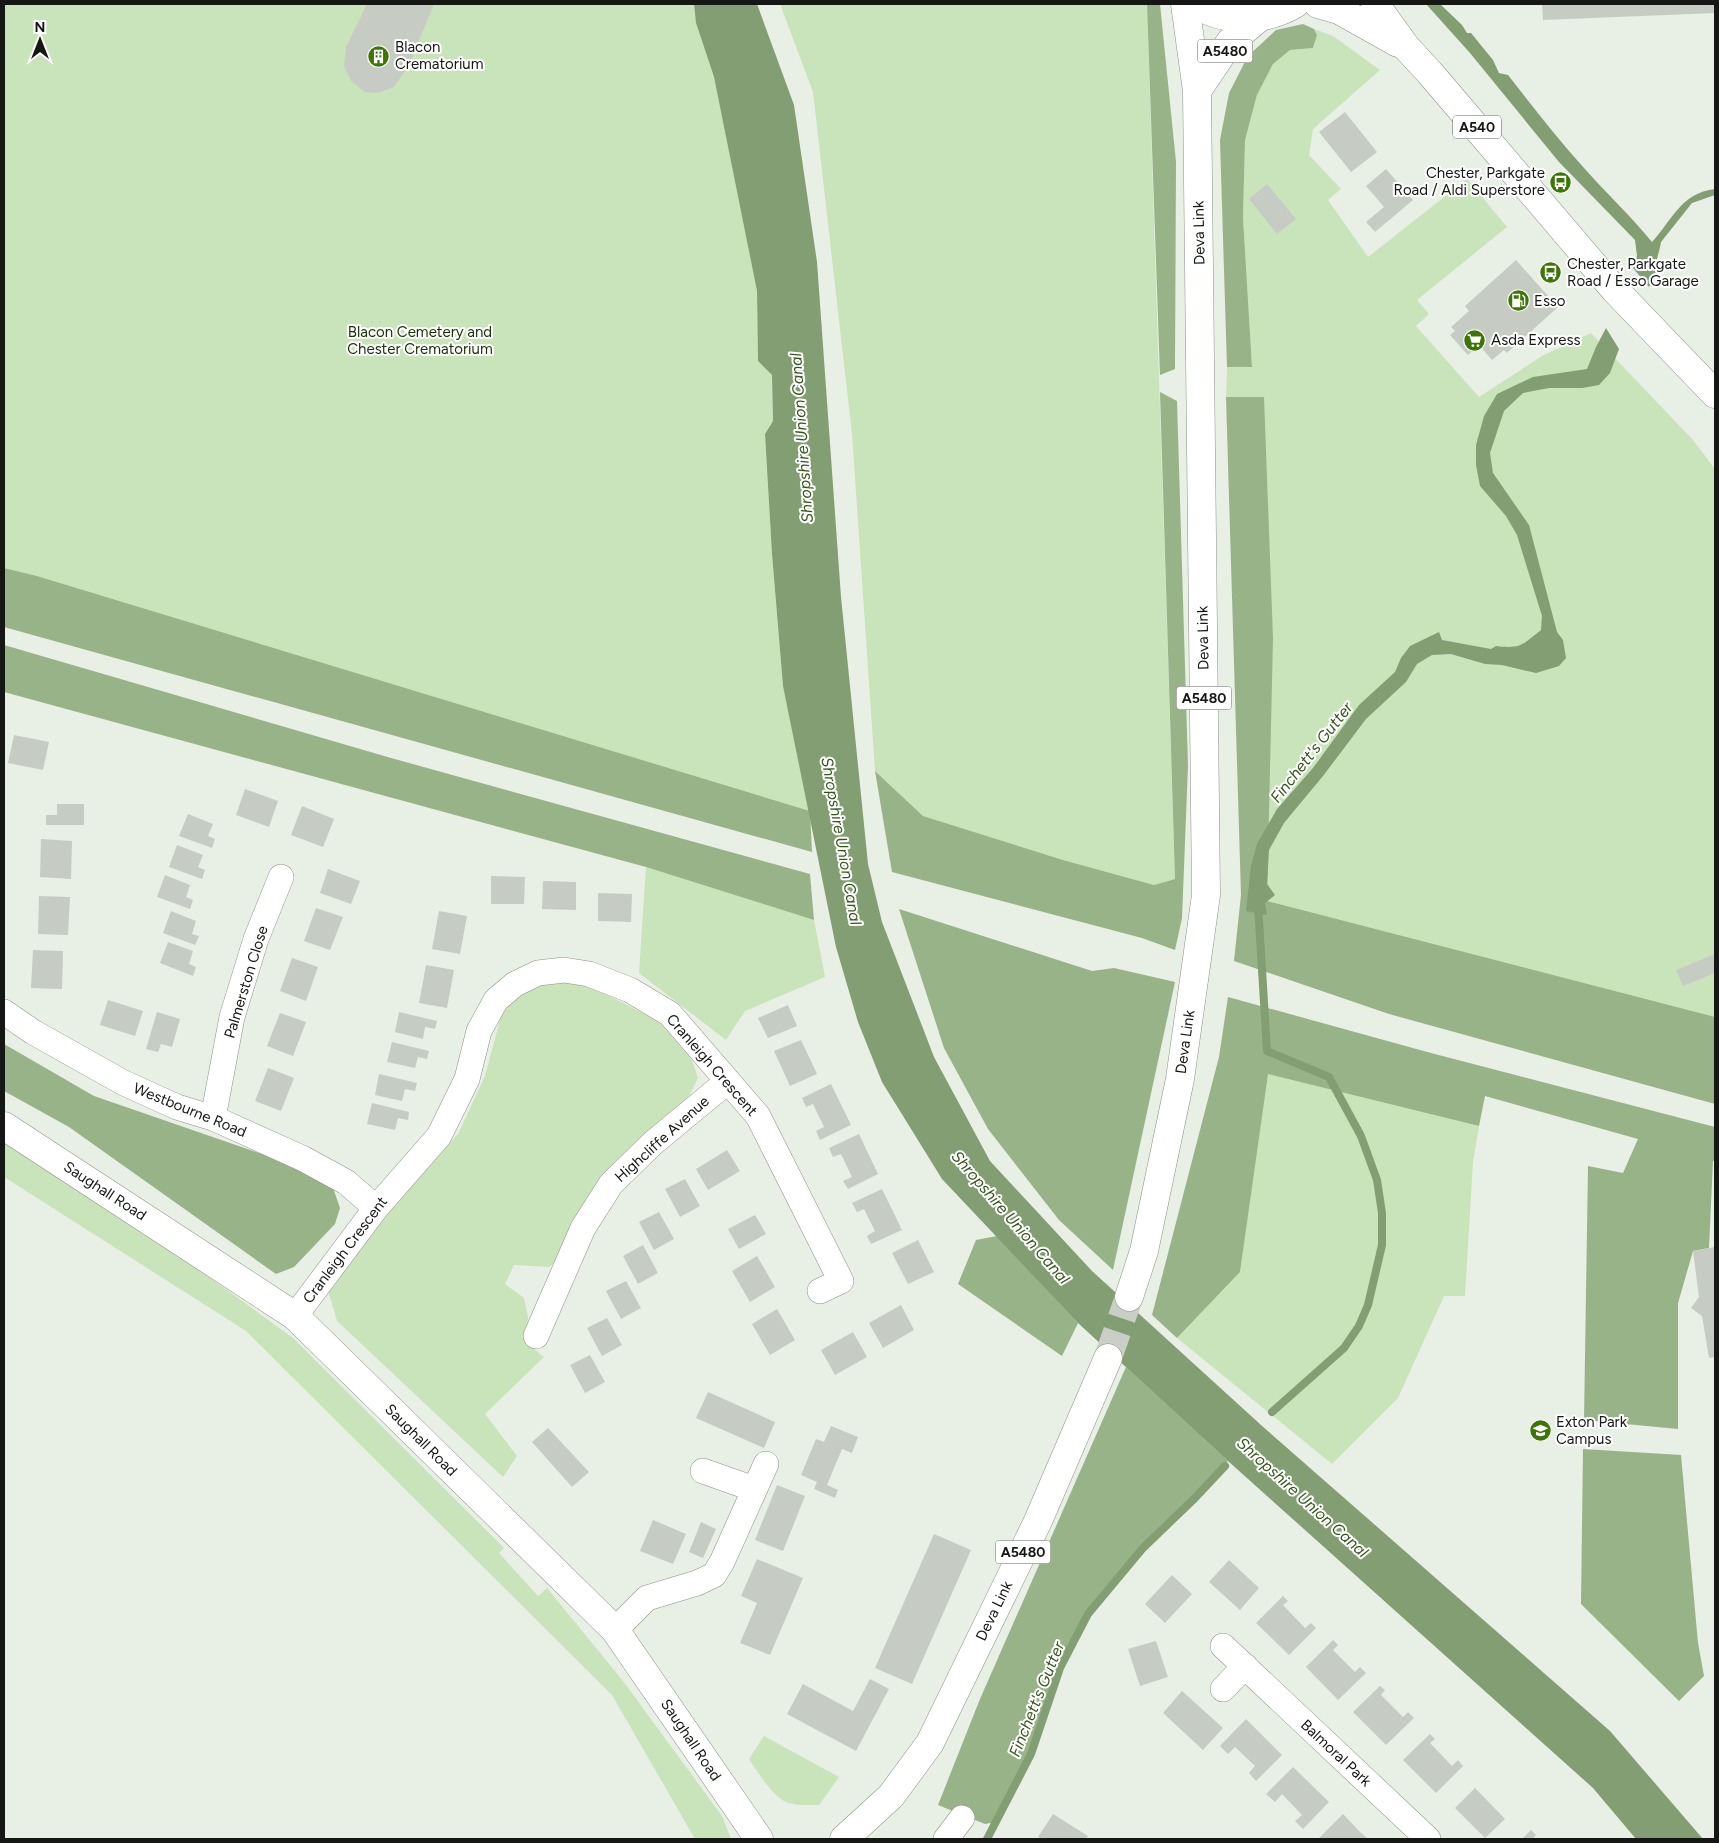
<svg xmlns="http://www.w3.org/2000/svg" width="1719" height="1843" viewBox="0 0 1719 1843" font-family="Figtree,sans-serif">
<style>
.green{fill:#c9e4bb}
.forest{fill:#97b387}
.water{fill:#829e72}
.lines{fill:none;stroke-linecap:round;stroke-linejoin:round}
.stream{stroke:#829e72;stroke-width:8}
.building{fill:#c6ccc3}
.primary-tunnel{stroke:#c8cfc6;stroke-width:28;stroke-dasharray:28 14;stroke-linecap:butt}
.street-casing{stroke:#8c9289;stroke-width:26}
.secondary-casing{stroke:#8c9289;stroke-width:29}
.primary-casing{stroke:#8c9289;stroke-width:29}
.street{stroke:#fff;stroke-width:25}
.secondary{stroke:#fff;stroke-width:28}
.primary{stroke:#fff;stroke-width:28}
.labels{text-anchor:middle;stroke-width:4;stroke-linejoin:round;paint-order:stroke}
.shield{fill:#fff;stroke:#5b5d5a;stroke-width:1}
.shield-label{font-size:14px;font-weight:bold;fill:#151714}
.poi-label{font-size:15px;fill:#151714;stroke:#fff;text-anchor:start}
.street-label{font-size:15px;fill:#151714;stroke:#fff}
.park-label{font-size:15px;fill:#173201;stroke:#fff}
.water-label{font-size:16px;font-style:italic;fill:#325617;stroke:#fff}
</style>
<rect width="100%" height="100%" fill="#e8efe5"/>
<path class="green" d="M4 4H694L696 23 714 77 757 291 758 361 772 375 773 421 765 434 772 554 783 686 810 811 37 576 4 568Z
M780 4H1147L1175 879 1154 885 1063 860 923 816 875 771 852 434 813 92Z
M1314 29 1333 36 1380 70 1313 129 1309 155 1341 189 1328 200 1368 257 1467 179 1507 227 1417 300 1429 314 1416 326 1479 397 1542 356 1591 333 1693 440 1715 469V1026L1267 901 1263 397H1226L1227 367H1252L1243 217 1245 140 1257 95 1273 64 1290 50 1313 48 1317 35Z
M646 867 814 920 825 977 745 1011 726 1040 639 973Z
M568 979 600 991 656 1020 680 1037 691 1057 698 1078 687 1100 618 1159 581 1210 565 1252 550 1267 514 1265 505 1284 524 1298 528 1317 527 1343 544 1357 485 1414 517 1456 503 1477 337 1321 326 1284 412 1183 458 1134 485 1076 501 1016 517 991Z
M1267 1073 1479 1126 1473 1162 1465 1296H1444L1398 1398 1332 1464 1177 1338 1240 1272Z
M4 1143 194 1266 293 1338 504 1548 499 1553 538 1596 547 1588 623 1681 722 1816 731 1839H695L612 1695 246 1331 4 1177Z
M764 1736 839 1777 819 1805C808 1805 794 1806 784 1801 771 1794 757 1771 749 1759Z"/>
<path class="forest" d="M1147 4H1160L1176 162 1175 369 1160 375Z
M1303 24 1314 29 1317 35 1313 48 1290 50 1273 64 1257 95 1245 140 1243 217 1252 367H1227L1220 140 1229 93 1248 56 1276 30Z
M1160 392 1177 401 1188 766 1182 918 1175 950 1142 938 892 872 875 771 923 816 1063 860 1154 885 1175 879Z
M1226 397H1264L1273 638 1267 901 1715 1017V1104L1389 1014 1234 961 1241 895Z
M4 568 37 576 810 811 812 852 4 627Z
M4 645 391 758 810 874 814 920 646 867 4 692Z
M899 909 1092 971 1114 968 1175 982 1113 1270 1059 1220 988 1129 944 1048Z
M1228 997 1431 1053 1715 1127V1161H1713L1709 1248 1693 1251 1678 1303V1429L1584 1420 1588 1166 1623 1173 1638 1139 1485 1096 1479 1126 1268 1074 1240 1272 1177 1338 1152 1315 1219 1057Z
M4 1044 94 1096 291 1164 332 1185 340 1208 335 1224 294 1267 276 1274 69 1127 4 1091Z
M997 1236 1078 1323 1062 1356 958 1284 976 1240Z
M1126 1367 1228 1461 1195 1498 1143 1548 1088 1614 1060 1668 1031 1754 996 1822 985 1824 938 1805 980 1699Z
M1583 1449 1681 1455 1698 1643 1704 1676 1679 1701 1581 1604Z"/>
<path class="water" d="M694 4H757L794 105 817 262 841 597 868 864 882 922 934 1057 990 1161 1092 1271 1261 1425 1610 1731 1703 1839H1636L1593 1788 1228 1461 1078 1323 942 1179 882 1082 858 1022 836 947 783 686 772 554 765 434 773 421 772 375 758 361 757 291 714 77 696 23Z
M1426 4H1440L1462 25 1467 33H1471L1493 60 1499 73 1508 75C1533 107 1557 138 1584 168 1606 193 1631 216 1652 242 1673 219 1681 193 1715 189V195L1692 203 1661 242C1660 251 1654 262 1658 271L1649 287 1633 268 1637 256 1635 240 1559 162 1470 53Z
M1606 328 1619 349 1610 373 1599 385 1582 388H1549L1523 393 1504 411 1490 453 1493 473 1529 525 1557 632 1563 640 1566 658 1559 666 1536 673 1502 665 1485 664 1451 654 1432 655 1417 664 1406 682 1366 719 1323 776 1284 823 1269 850 1267 884 1275 895 1265 903 1267 915 1246 911 1251 866 1257 844 1277 809 1313 768 1359 705 1395 672 1401 658 1410 646 1439 632 1442 640 1491 649 1496 646C1521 649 1522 645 1541 630L1542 616 1517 535 1506 516 1480 486 1476 465V445L1484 416 1497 394 1533 377 1587 369 1596 347Z"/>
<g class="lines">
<path class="stream" d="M1258 904 1267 1051 1329 1077 1361 1136 1377 1180 1382 1213V1245L1368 1305 1359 1326 1344 1348 1272 1412
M987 1839 1031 1754 1060 1668 1088 1614 1143 1548 1195 1498 1225 1466"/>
</g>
<path class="building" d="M367 4H434L409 65 394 87 378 93 365 92 351 81 344 66 346 47Z
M1542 4H1715V13L1543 20Z
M1345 112 1377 152 1351 172 1319 132Z
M1386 169 1413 200 1375 232 1366 222 1384 207 1366 186Z
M1267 184 1296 219 1277 234 1249 199Z
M1516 260 1558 307 1507 353 1504 350 1492 360 1479 345 1468 355 1450 335 1455 331 1451 327 1469 311 1465 306Z
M14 735 49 742 43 770 8 763Z
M245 789 278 801 269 827 236 815Z
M57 804H84V825H46V815H57Z
M302 806 334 819 323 847 291 835Z
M188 814 213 824 208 836 215 839 212 848 179 836Z
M41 839 72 841 71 879 40 877Z
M177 845 203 855 198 867 205 870 202 879 169 867Z
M328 869 360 881 351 904 320 893Z
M165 875 190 885 186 897 193 900 190 909 157 897Z
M491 876 525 877 524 904H491Z
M543 881 576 882V910L542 909Z
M598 893 632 894 631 922 598 921Z
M39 896 70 897 68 935 38 934Z
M316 908 343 917 330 950 304 941Z
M171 911 196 921 192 934 199 936 195 945 163 933Z
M439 911 467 916 460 954 432 949Z
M168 942 193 951 189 964 196 967 193 976 160 963Z
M33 950 63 951 62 989 31 988Z
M1715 954V973L1683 986 1676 970Z
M292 958 318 967 306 1001 280 991Z
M426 965 454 970 447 1008 419 1003Z
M108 1000 143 1011 135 1036 100 1025Z
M788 1005 797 1026 768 1038 758 1018Z
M157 1012 180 1019 172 1047 161 1044 158 1052 146 1049Z
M399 1012 437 1021 435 1029 425 1027 423 1039 395 1032Z
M280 1013 306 1022 293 1056 267 1046Z
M801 1040 817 1074 790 1086 774 1051Z
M392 1042 429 1051 427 1059 418 1057 415 1068 387 1062Z
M268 1068 294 1078 281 1111 255 1101Z
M379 1074 417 1083 415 1091 405 1089 402 1101 375 1095Z
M831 1084 851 1125 820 1140 816 1131 824 1127 813 1104 806 1107 802 1098Z
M372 1103 409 1112 408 1120 398 1118 395 1130 367 1124Z
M859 1134 878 1174 848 1189 843 1181 852 1177 841 1154 833 1157 829 1148Z
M727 1150 740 1171 708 1190 696 1169Z
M685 1179 700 1206 680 1217 665 1189Z
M882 1189 902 1230 871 1244 867 1236 875 1231 864 1209 857 1212 852 1203Z
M659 1212 674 1239 654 1250 639 1222Z
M755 1215 766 1234 739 1249 728 1229Z
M918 1240 934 1272 908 1284 892 1253Z
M643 1245 658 1273 638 1284 623 1256Z
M1715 1247V1357L1709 1358 1702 1316 1691 1308 1699 1297 1693 1251Z
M757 1256 775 1287 750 1302 732 1271Z
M626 1281 641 1308 621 1319 606 1291Z
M901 1305 914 1330 883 1348 869 1323Z
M777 1309 795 1340 770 1355 752 1324Z
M607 1318 622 1345 602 1356 587 1328Z
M853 1332 867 1357 835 1375 821 1350Z
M590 1355 605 1382 585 1393 570 1365Z
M708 1392 775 1422 764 1448 696 1418Z
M831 1426 858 1437 852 1453 842 1449 827 1485 838 1490 835 1498 814 1489 817 1482 801 1475 816 1439 824 1442Z
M548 1428 589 1472 572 1487 532 1442Z
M777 1485 805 1496 783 1551 755 1540Z
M653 1520 686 1534 673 1564 640 1551Z
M701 1522 716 1529 703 1558 689 1552Z
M934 1534 971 1550 912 1684 875 1668Z
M757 1559 803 1578 770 1655 740 1643 757 1603 741 1596Z
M1229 1560 1259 1588 1240 1610 1209 1582Z
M1172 1575 1192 1594 1165 1623 1145 1604Z
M1283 1596 1288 1601 1283 1605 1305 1628 1311 1623 1316 1628 1289 1655 1256 1623Z
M1333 1640 1338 1645 1333 1650 1355 1672 1360 1667 1366 1673 1338 1700 1306 1667Z
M1156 1641 1168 1677 1140 1686 1128 1649Z
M870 1679 889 1689 856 1751 787 1714 803 1684 853 1711Z
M1380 1686 1385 1690 1381 1695 1403 1717 1408 1712 1414 1718 1386 1745 1353 1712Z
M1182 1691 1223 1728 1203 1750 1163 1713Z
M1246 1719 1282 1755 1256 1781 1249 1773 1255 1766 1235 1747 1228 1754 1220 1746Z
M1430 1734 1435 1739 1430 1743 1452 1766 1458 1760 1463 1766 1436 1793 1403 1760Z
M1293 1767 1329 1802 1303 1829 1295 1821 1302 1815 1282 1794 1275 1802 1266 1794Z
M1475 1788 1505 1819 1485 1838 1455 1808Z
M1053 1814 1088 1836 1086 1839H1042L1038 1837Z
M1343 1814 1360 1832 1368 1839H1318Z
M1531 1830 1536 1835 1532 1839H1522Z"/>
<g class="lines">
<path class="primary-tunnel" d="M1108 1358 1129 1297"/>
<defs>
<path id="street" d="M4 1012 33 1032 124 1083 177 1107 213 1118 302 1158 346 1182 376 1208
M213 1118 232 1017 256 939 281 877
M295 1316 376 1208 439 1136 467 1079 479 1031 496 1000 515 984 538 973 564 970 589 974 630 990 670 1014 758 1116 841 1281 820 1291
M536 1336 583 1228 611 1184 653 1143 728 1081
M703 1471 754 1489
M615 1630 647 1598 697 1583 714 1575 722 1562 766 1464
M1223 1646 1428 1839
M1223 1689 1245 1666
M946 1839 962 1818"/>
<path id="secondary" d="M4 1126 295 1316 615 1630 759 1839"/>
<path id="primary" d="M1195 4C1226 23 1264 22 1295 4
M1318 4 1339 10 1398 43
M1375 4 1406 47 1430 73 1615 290 1715 394
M1197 91 1230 42 1260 17
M1129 1297 1144 1251 1180 1079 1206 895 1197 91 1185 4
M844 1839 891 1796 930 1743 1038 1521 1108 1358"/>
</defs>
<use href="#street" class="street-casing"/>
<use href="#secondary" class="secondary-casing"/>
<use href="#primary" class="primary-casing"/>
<use href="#street" class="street"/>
<use href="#secondary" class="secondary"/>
<use href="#primary" class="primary"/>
</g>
<defs>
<symbol id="building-disc" viewBox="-11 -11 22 22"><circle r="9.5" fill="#3e7606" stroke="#fff"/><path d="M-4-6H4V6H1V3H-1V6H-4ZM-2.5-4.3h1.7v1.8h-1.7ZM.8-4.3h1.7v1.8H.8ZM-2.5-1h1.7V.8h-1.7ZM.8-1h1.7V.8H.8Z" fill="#fff"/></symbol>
<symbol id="bus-disc" viewBox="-11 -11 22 22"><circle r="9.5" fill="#3e7606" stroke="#fff"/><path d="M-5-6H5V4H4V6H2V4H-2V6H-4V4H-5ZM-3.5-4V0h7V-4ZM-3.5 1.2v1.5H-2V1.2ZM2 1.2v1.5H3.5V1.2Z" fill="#fff"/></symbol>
<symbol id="fuel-disc" viewBox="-11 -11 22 22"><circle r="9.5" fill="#3e7606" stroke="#fff"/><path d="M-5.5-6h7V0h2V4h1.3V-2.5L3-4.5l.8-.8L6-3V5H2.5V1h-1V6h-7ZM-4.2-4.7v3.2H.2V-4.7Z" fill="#fff"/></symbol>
<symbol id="supermarket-disc" viewBox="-11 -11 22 22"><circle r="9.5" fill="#3e7606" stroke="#fff"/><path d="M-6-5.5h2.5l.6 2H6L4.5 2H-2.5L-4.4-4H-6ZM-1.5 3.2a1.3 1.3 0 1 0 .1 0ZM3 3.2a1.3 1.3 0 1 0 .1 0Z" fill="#fff"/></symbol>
<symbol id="university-disc" viewBox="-11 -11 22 22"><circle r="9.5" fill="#3e7606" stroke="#fff"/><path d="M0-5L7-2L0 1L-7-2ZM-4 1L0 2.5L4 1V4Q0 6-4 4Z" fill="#fff"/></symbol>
</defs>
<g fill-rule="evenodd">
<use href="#building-disc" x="366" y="44" width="25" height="25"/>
<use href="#bus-disc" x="1548" y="170" width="25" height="25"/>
<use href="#bus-disc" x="1538" y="260" width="25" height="25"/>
<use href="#fuel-disc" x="1506" y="288" width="25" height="25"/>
<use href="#supermarket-disc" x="1462" y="328" width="25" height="25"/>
<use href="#university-disc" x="1528" y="1418" width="25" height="25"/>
</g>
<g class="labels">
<g class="shield">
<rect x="1197.5" y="39.5" width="55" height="23" rx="4"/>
<rect x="1453" y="115.5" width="48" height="23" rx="4"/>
<rect x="1176.5" y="686.5" width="55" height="23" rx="4"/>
<rect x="995.5" y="1540.5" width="55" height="23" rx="4"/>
</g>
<g class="shield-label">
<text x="1225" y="56">A5480</text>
<text x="1477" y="132">A540</text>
<text x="1204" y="703">A5480</text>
<text x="1023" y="1557">A5480</text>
</g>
<g class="poi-label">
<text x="395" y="52">Blacon<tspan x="395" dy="17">Crematorium</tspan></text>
<text x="1545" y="178" text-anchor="end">Chester, Parkgate<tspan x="1545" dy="17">Road / Aldi Superstore</tspan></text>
<text x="1567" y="269">Chester, Parkgate<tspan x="1567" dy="17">Road / Esso Garage</tspan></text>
<text x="1534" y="306">Esso</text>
<text x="1491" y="345">Asda Express</text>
<text x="1556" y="1427">Exton Park<tspan x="1556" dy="17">Campus</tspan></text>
</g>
<g class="street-label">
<text transform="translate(1199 233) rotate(-91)" y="5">Deva Link</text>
<text transform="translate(1203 638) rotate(-91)" y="5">Deva Link</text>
<text transform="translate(246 982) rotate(-73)" y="5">Palmerston Close</text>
<text transform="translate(1185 1042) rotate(-82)" y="5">Deva Link</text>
<text transform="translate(712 1065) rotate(49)" y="5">Cranleigh Crescent</text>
<text transform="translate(190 1110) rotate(22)" y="5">Westbourne Road</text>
<text transform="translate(662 1139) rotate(-42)" y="5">Highcliffe Avenue</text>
<text transform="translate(105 1191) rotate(33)" y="5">Saughall Road</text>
<text transform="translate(345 1250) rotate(-53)" y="5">Cranleigh Crescent</text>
<text transform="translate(421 1440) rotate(45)" y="5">Saughall Road</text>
<text transform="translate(994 1611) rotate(-64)" y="5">Deva Link</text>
<text transform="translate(691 1740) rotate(56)" y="5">Saughall Road</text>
<text transform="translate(1336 1753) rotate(43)" y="5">Balmoral Park</text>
</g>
<g class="park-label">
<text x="420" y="337">Blacon Cemetery and<tspan x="420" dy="17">Chester Crematorium</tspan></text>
</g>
<g class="water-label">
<text transform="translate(801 438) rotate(-94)" y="6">Shropshire Union Canal</text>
<text transform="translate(1311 752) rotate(-52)" y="6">Finchett's Gutter</text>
<text transform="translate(842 841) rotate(80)" y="6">Shropshire Union Canal</text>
<text transform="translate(1011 1217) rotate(49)" y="6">Shropshire Union Canal</text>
<text transform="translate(1303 1497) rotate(42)" y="6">Shropshire Union Canal</text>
<text transform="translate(1036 1699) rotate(-68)" y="6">Finchett's Gutter</text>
</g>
</g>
<rect width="1719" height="1843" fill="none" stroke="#151714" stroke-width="10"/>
<g transform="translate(40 40)" stroke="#ffffff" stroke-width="4" paint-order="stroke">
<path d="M0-4L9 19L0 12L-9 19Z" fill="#151714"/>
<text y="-8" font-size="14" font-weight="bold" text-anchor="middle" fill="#151714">N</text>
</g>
</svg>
